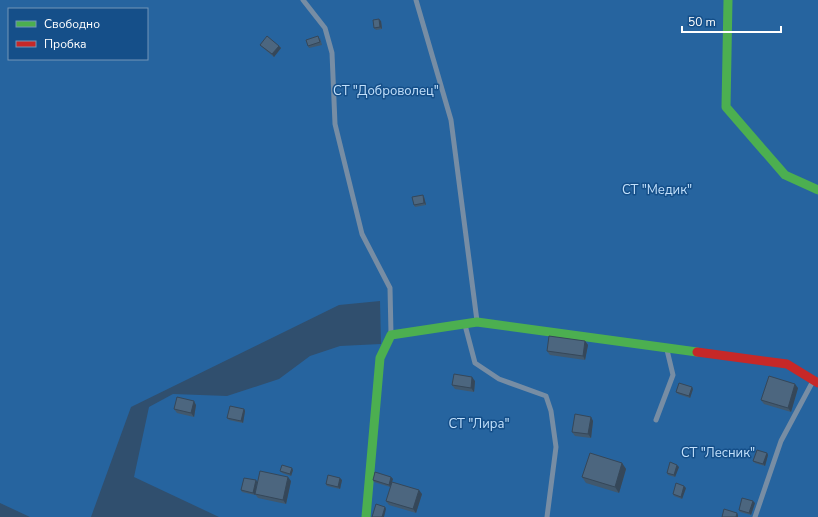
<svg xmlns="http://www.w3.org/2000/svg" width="818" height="517" viewBox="0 0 818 517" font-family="'Nunito Sans',sans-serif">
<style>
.green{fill:#26649f;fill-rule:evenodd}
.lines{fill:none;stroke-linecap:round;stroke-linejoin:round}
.lane{stroke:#778da4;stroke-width:5}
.fast{stroke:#4caf50;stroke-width:9}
.jam{stroke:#c62828;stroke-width:9}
.wall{fill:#41586d}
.shaded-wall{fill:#354759}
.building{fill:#4c667f;stroke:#354759}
.labels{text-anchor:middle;stroke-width:3;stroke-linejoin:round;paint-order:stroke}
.park-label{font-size:13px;fill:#c2e0fb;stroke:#154f89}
</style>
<rect width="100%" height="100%" fill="#304f6e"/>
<path class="green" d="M0 0H818V517H219L134 477 149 407 173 394 227 396 279 379 310 356 340 346 381 344 380 301 339 305 131 407 91 517H30L0 503ZM9 9H147V59H9Z"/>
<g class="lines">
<path class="lane" d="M303 0 325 28 332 53 335 124 362 234 390 288 391 334
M416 0 451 120 477 321
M465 325 475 363 499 379 546 396 551 411 556 447 547 517
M656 420 673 375 667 350
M755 517 781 441 813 381"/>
<path class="fast" d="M728 0 726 107 785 175 818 190
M366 517 380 358 391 335 477 322 697 352"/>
<path class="jam" d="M697 352 787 364 818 383"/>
</g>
<path class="wall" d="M381 21 382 29 376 30 374 28Z
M320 38 322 45 309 48 308 46Z
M260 45 279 46 281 48 274 57 262 47Z
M424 197 426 205 415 207 414 205Z
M585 341 588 345 585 360 550 355 547 351Z
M475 381 474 392 455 389 452 385Z
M798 388 791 412 764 404 761 400Z
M693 389 690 398 678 394 676 392Z
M196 405 194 417 177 413 174 409Z
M244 409 245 411 243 423 229 420 227 418Z
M591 417 593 421 591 438 575 436 572 432Z
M767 453 768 455 765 466 755 463 753 461Z
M622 463 626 469 619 493 586 483 582 477Z
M679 467 675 477 668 475 667 473Z
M293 470 291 476 282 473 280 471Z
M391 477 393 479 390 487 374 482 373 480Z
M256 480 257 482 255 495 242 492 241 490Z
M342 480 340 489 327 486 326 484Z
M291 481 286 504 258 498 255 494Z
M686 488 682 499 674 496 673 494Z
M422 494 416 513 389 505 386 501Z
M755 503 751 515 740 512 739 510Z"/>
<path class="shaded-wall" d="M379 19 381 21 382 29 380 27Z
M279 46 281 48 274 57 272 54Z
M423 195 424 197 426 205 424 203Z
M585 341 588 345 585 360 583 356Z
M472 377 475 381 474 392 471 388Z
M795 384 798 388 791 412 788 408Z
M692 387 693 389 690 398 689 396Z
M194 401 196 405 194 417 191 413Z
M244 409 245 411 243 423 241 421Z
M591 417 593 421 591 438 588 434Z
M767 453 768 455 765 466 763 464Z
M622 463 626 469 619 493 615 487Z
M677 465 679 467 675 477 674 475Z
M292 468 293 470 291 476 290 474Z
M288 477 291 481 286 504 283 500Z
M391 477 393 479 390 487 389 485Z
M340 478 342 480 340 489 338 487Z
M256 480 257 482 255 495 253 493Z
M684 486 686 488 682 499 681 497Z
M419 490 422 494 416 513 413 509Z
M753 501 755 503 751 515 749 513Z
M385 507 386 509 384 517H382Z
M737 513 738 515V517H736Z"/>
<path class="building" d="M379 19 380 27 374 28 373 20Z
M267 36 279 46 272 54 260 45Z
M318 36 320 42 308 46 306 40Z
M423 195 424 203 414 205 412 197Z
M549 336 585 341 583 356 547 351Z
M454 374 472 377 471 388 452 385Z
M769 376 795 384 788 408 761 400Z
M679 383 692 387 689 396 676 392Z
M177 397 194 401 191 413 174 409Z
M230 406 244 409 241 421 227 418Z
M575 414 591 417 588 434 572 432Z
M757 450 767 453 763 464 753 461Z
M590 453 622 463 615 487 582 477Z
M670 462 677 465 674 475 667 473Z
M282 465 292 468 290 474 280 471Z
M260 471 288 477 283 500 255 494Z
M375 472 391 477 389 485 373 480Z
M328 475 340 478 338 487 326 484Z
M244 478 256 480 253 493 241 490Z
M392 482 419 490 413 509 386 501Z
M676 483 684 486 681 497 673 494Z
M742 498 753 501 749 513 739 510Z
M376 504 385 507 382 517H372Z
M724 509 737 513 736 517H722Z"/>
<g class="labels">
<g class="park-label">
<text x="386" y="95">СТ "Доброволец"</text>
<text x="657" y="194">СТ "Медик"</text>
<text x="479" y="428">СТ "Лира"</text>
<text x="718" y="457">СТ "Лесник"</text>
</g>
</g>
<rect x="8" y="8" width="140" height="52" fill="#154f89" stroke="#7395b8"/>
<rect x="16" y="21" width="20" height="6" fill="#4caf50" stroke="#7395b8"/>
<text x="44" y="28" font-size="12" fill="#ffffff">Свободно</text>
<rect x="16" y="41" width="20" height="6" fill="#c62828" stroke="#7395b8"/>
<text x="44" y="48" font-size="12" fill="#ffffff">Пробка</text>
<path d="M682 26v6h99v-6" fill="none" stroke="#ffffff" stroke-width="2"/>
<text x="688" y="26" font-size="12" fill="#ffffff" stroke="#154f89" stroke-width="3" paint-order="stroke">50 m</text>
</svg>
